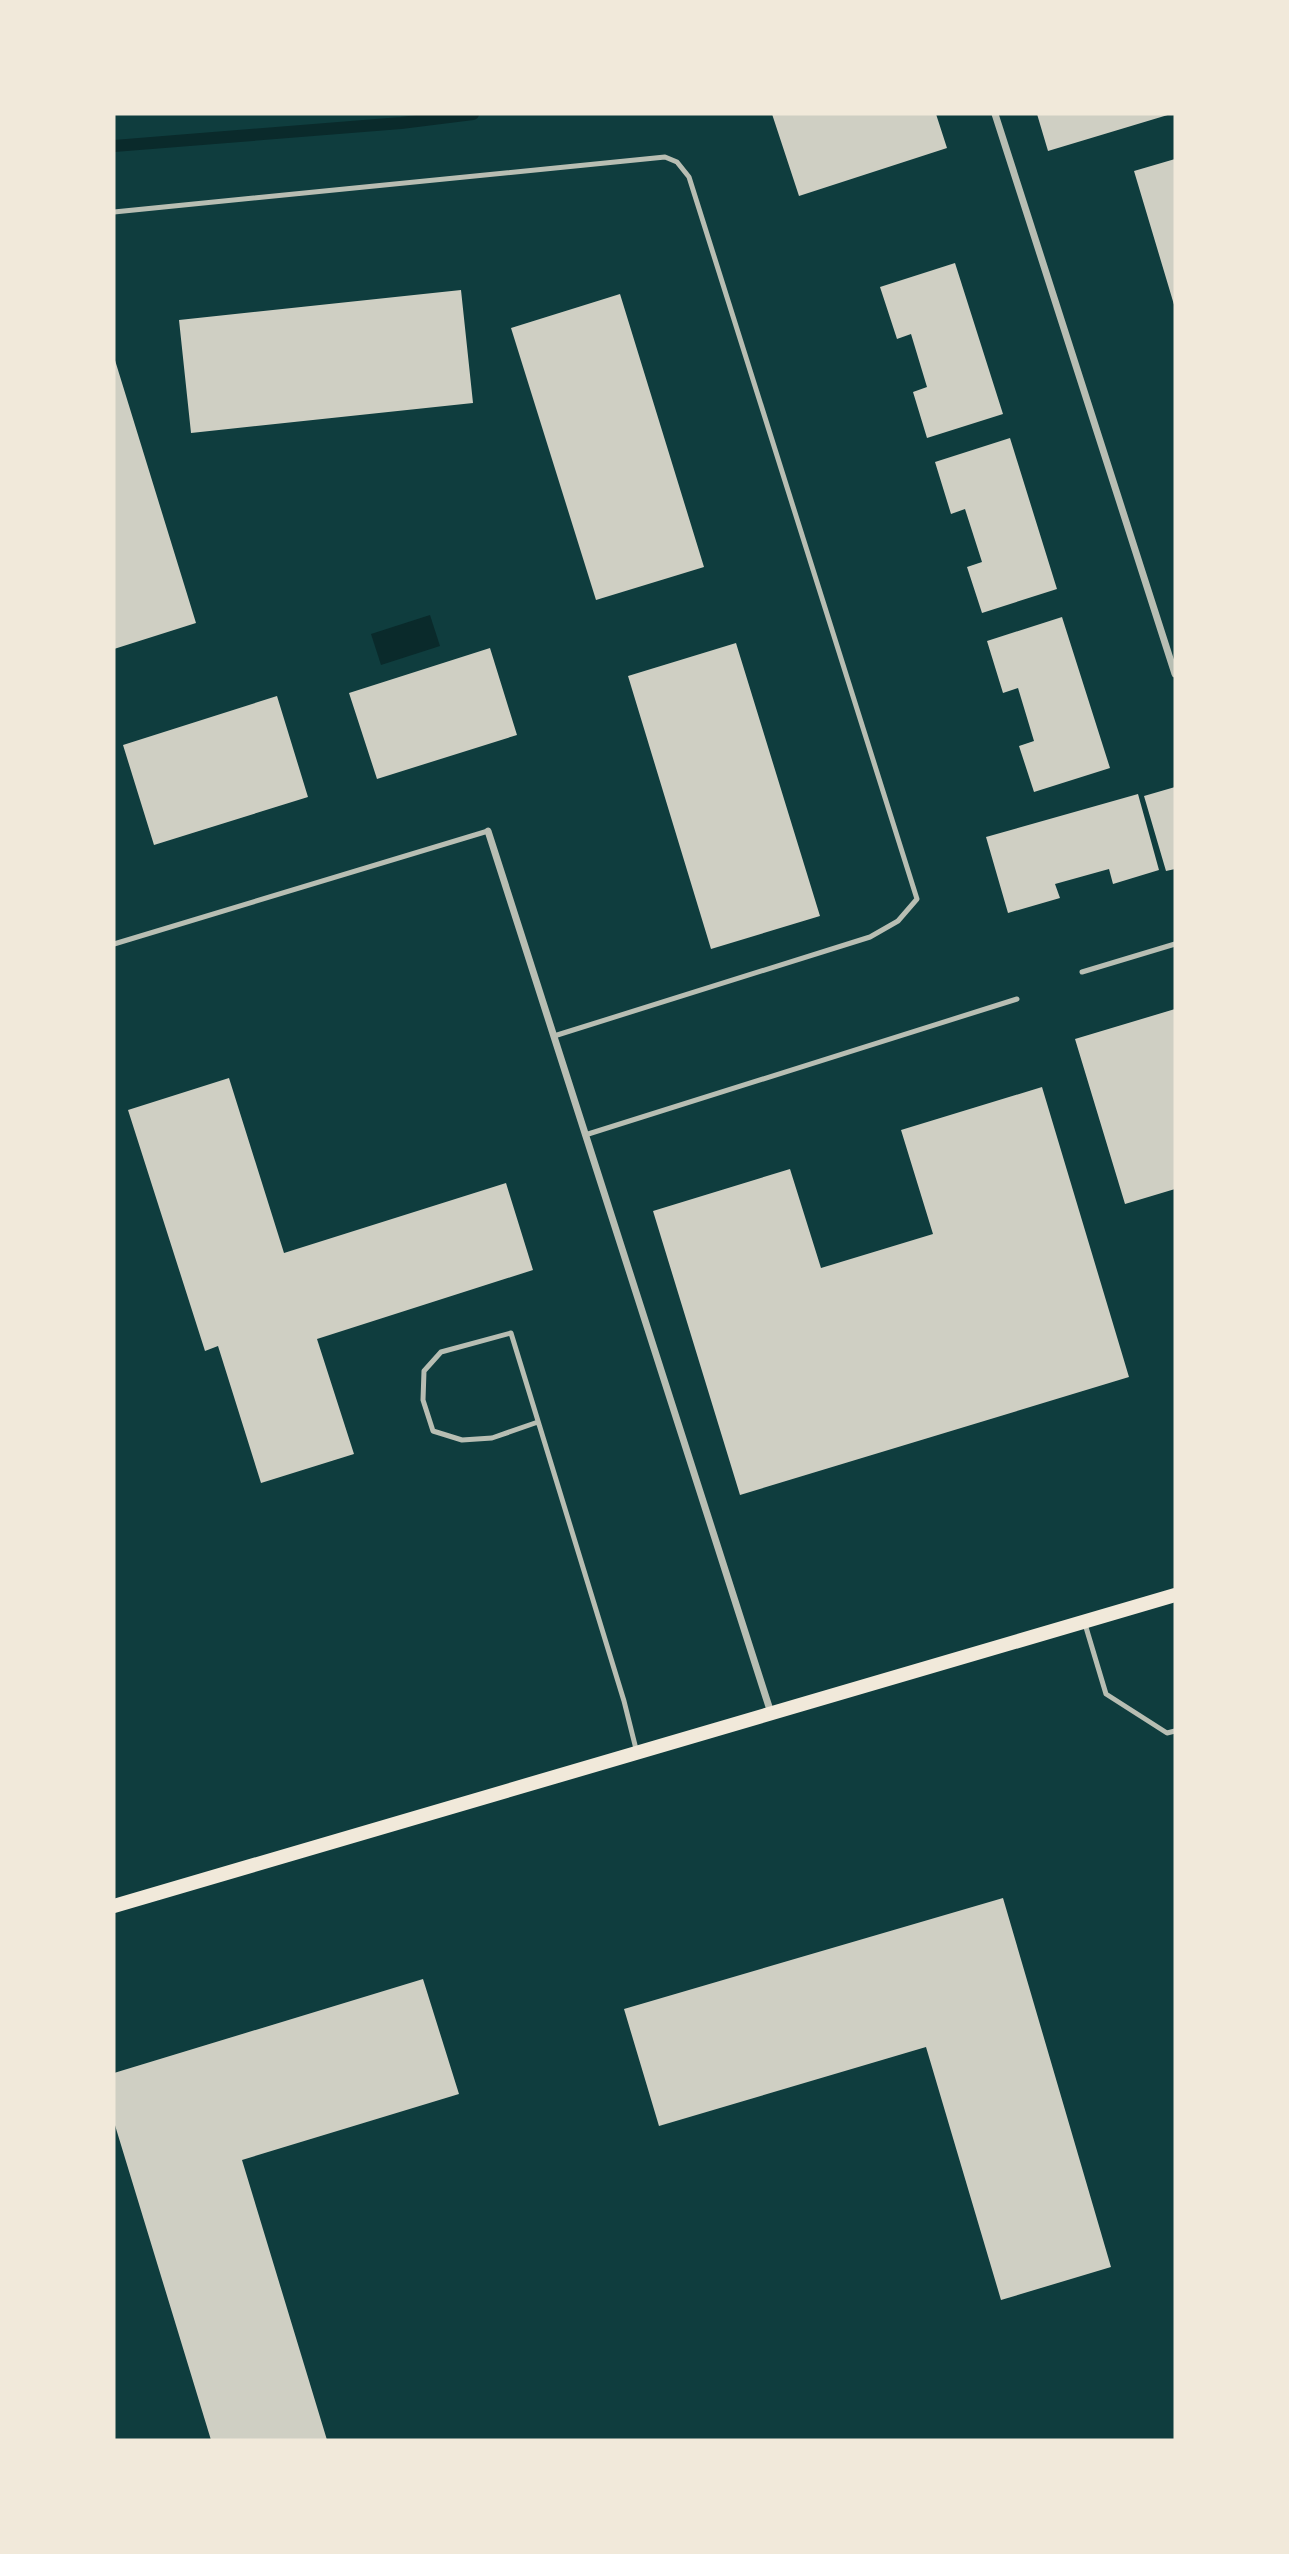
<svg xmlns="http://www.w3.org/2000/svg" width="1289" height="2554" viewBox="0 0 1289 2554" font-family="'PT Serif',serif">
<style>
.water{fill:#0a2a2b}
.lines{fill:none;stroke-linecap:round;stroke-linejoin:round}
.stream{stroke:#0a2a2b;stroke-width:12}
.building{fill:#cfcfc3}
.service{stroke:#b8beb3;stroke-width:5}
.minor{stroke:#b8beb3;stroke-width:7}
.secondary{stroke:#f1e9da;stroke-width:14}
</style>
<rect width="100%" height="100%" fill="#0f3d3e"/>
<path class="water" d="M430 615 440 646 381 665 371 634Z"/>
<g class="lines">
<path class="stream" d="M114 146 401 123 473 114"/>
</g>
<path class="building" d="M772 114H936L947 148 799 196Z
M1037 114H1171L1048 151Z
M1175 159V308L1134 171Z
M955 263 1003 414 927 438 913 392 927 387 911 334 897 339 880 287Z
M461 290 473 403 191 433 179 320Z
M620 294 704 567 596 600 511 328Z
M114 357 196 623 114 649Z
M1010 438 1057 589 982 613 967 567 982 562 965 509 951 514 935 462Z
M1062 617 1110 768 1034 792 1019 746 1034 741 1018 688 1003 693 987 641Z
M736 643 820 916 711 949 628 676Z
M490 648 517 735 377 779 349 693Z
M277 696 308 797 154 845 123 745Z
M1175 787V869L1166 871 1144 796Z
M1138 794 1159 870 1113 884 1109 869 1055 884 1060 898 1008 913 986 837Z
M1175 1009V1189L1125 1204 1075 1039Z
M229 1078 284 1253 506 1183 533 1270 317 1339 354 1454 261 1483 218 1346 205 1351 128 1110Z
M1042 1087 1129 1377 740 1495 653 1211 790 1169 821 1268 933 1234 901 1130Z
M1003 1898 1111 2267 1001 2300 926 2047 659 2126 624 2009Z
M423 1979 459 2094 242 2160 327 2440H211L114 2122V2073Z"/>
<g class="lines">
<path class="service" d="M114 212 665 157 677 162 689 177 917 899 898 921 870 937 554 1036
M114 944 488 831
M1082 972 1175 944
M585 1135 1017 999
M538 1422 492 1438 462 1440 433 1431 423 1400 424 1371 441 1352 511 1333 624 1701 637 1753
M1085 1624 1106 1694 1167 1733 1175 1731"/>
<path class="minor" d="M995 114 1175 674
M488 831 771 1713"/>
<path class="secondary" d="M114 1906 1175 1595"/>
</g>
<rect width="1289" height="2554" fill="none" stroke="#f1e9da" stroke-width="231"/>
</svg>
